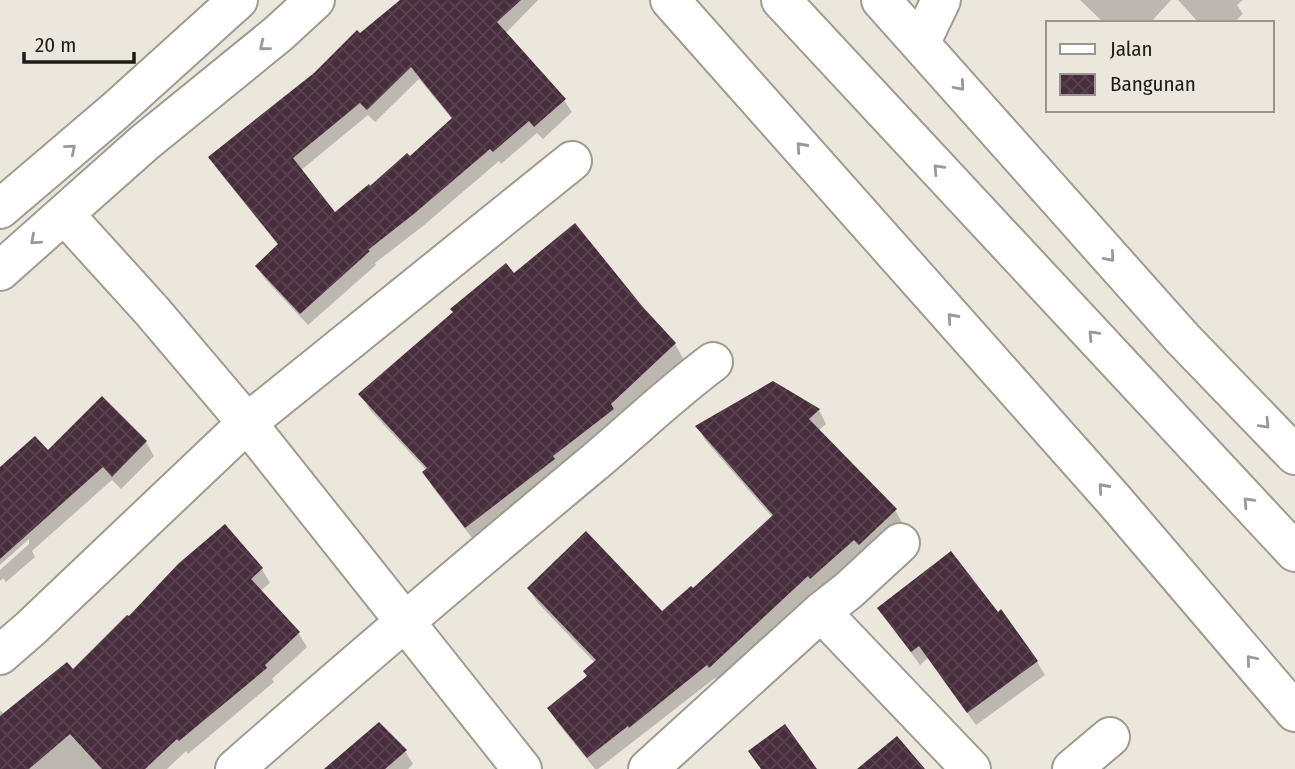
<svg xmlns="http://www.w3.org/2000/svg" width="1295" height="769" viewBox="0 0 1295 769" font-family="'Fira Sans Condensed',sans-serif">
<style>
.shadow{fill:#0003;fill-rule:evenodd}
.building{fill:url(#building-cross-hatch);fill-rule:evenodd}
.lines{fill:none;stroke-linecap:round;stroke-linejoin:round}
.minor-casing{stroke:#9e9b91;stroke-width:42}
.highway-casing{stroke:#9e9b91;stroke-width:42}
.minor{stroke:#fff;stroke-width:38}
.highway{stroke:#fff;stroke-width:38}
.oneway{stroke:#9a9998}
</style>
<defs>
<pattern id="building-cross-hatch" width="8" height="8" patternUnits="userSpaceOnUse" patternTransform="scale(1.75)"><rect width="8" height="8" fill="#482e3c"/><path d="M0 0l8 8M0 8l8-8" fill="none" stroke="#59434f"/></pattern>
</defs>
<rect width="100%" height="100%" fill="#ebe7dd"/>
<path class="shadow" d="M403 0H538L505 34 564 100 572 112 543 139 537 133 501 164 499 161 423 226 375 263 376 265 308 325 265 279 257 267 279 246 218 170 210 157 315 74ZM419 79 453 120 409 158 335 214 300 171 368 115 375 122Z
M1080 0H1171L1150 23H1104Z
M1178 0H1243L1237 5 1243 14 1233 23H1199Z
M514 275 641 307 675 344 684 360 619 421 476 543 434 489 424 473 427 471 370 410 361 394Z
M102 399 146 442 154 456 121 489 112 480 32 551 35 557 6 582 3 578 0 581V570L29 544V539L0 565V469L48 452Z
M819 410 826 424 818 431 895 510 903 524 868 557 819 591 817 589 717 680 715 678 598 769H595L557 722 549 708 588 677 595 663 537 602 529 589 662 613 692 591 773 518 705 440 698 427Z
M224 526 262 569 270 583 260 591 299 634 307 647 272 679 274 682 188 754 186 751 167 769H0V710L5 715 73 671Z
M879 609 1037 662 1045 675 976 725 928 658 920 665Z
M405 751 413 764 408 769H326Z"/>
<path class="building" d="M400 0H521L497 22 566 99 534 127 529 121 493 152 490 149 415 213 368 250 370 251 300 314 255 266 278 244 208 157 314 73 357 30 360 33ZM411 67 452 118 410 156 407 153 370 186 369 184 335 212 293 158 360 103 367 110Z
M575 223 642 306 676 343 611 404 614 409 553 456 555 459 465 528 422 472 427 468 358 394 453 312 450 309 506 263 514 273Z
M773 381 820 409 809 419 897 509 859 545 854 540 810 579 808 576 709 668 707 665 629 728 628 726 587 758 547 708 587 676 583 671 596 660 527 588 586 531 662 611 691 586 693 588 773 515 695 426Z
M102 396 147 441 112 477 103 467 0 559V467L35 436 48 450Z
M225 524 263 568 251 579 300 632 265 665 267 668 179 741 177 739 145 769H102L70 734 29 769H0V716L67 662 73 669 127 615 129 616 178 564Z
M951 551 998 612 1001 609 1038 661 967 713 919 646 911 652 877 608Z
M379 722 407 750 385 769H324Z
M785 724 817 769H761L748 751Z
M897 736 925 769H857Z"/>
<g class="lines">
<defs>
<path id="minor" d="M670 0 1114 500 1295 712
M921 42 941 0
M0 209 115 111 238 0
M64 214 152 311 247 423 522 769
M0 271 144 143 278 34 315 0
M821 612 849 590 900 543
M0 655 31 628 247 423 572 161
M235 769C352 666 471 565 591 465 632 431 670 394 713 362
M648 769 821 612 971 769
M1072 769 1110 737"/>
<path id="highway" d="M781 0 1295 552
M881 0 1183 339 1295 455"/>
</defs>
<use href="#minor" class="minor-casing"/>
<use href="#highway" class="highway-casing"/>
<use href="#minor" class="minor"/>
<use href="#highway" class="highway"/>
</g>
<defs><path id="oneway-chevron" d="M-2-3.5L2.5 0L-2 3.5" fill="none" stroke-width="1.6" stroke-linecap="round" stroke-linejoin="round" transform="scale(1.75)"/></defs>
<g class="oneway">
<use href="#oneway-chevron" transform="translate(264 46) rotate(141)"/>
<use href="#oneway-chevron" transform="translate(960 86) rotate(49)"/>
<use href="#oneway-chevron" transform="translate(801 147) rotate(-132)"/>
<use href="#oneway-chevron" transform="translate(71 149) rotate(-40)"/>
<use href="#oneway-chevron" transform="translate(938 169) rotate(-133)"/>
<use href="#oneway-chevron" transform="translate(35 240) rotate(138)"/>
<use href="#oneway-chevron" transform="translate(1110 257) rotate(49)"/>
<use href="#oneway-chevron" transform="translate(952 318) rotate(-132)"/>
<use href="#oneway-chevron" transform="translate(1093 335) rotate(-133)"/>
<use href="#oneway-chevron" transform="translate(1265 424) rotate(46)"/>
<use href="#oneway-chevron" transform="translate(1103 488) rotate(-132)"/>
<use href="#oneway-chevron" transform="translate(1248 502) rotate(-133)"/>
<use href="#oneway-chevron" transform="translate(1251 660) rotate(-130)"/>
</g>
<rect x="1046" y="21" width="228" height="91" fill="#ebe7dd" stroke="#99968f" stroke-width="2"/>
<rect x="1060" y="44" width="35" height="10" fill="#ffffff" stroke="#99968f" stroke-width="2"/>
<text x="1110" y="56" font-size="21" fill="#1e1c19">Jalan</text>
<rect x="1060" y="74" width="35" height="21" fill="url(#building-cross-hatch)" stroke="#99968f" stroke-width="2"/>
<text x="1110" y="91" font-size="21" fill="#1e1c19">Bangunan</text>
<path d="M24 52v10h110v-10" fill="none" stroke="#1e1c19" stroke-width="3.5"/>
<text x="35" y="52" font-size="21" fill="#1e1c19" stroke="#ebe7dd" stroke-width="5" paint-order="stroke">20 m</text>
</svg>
